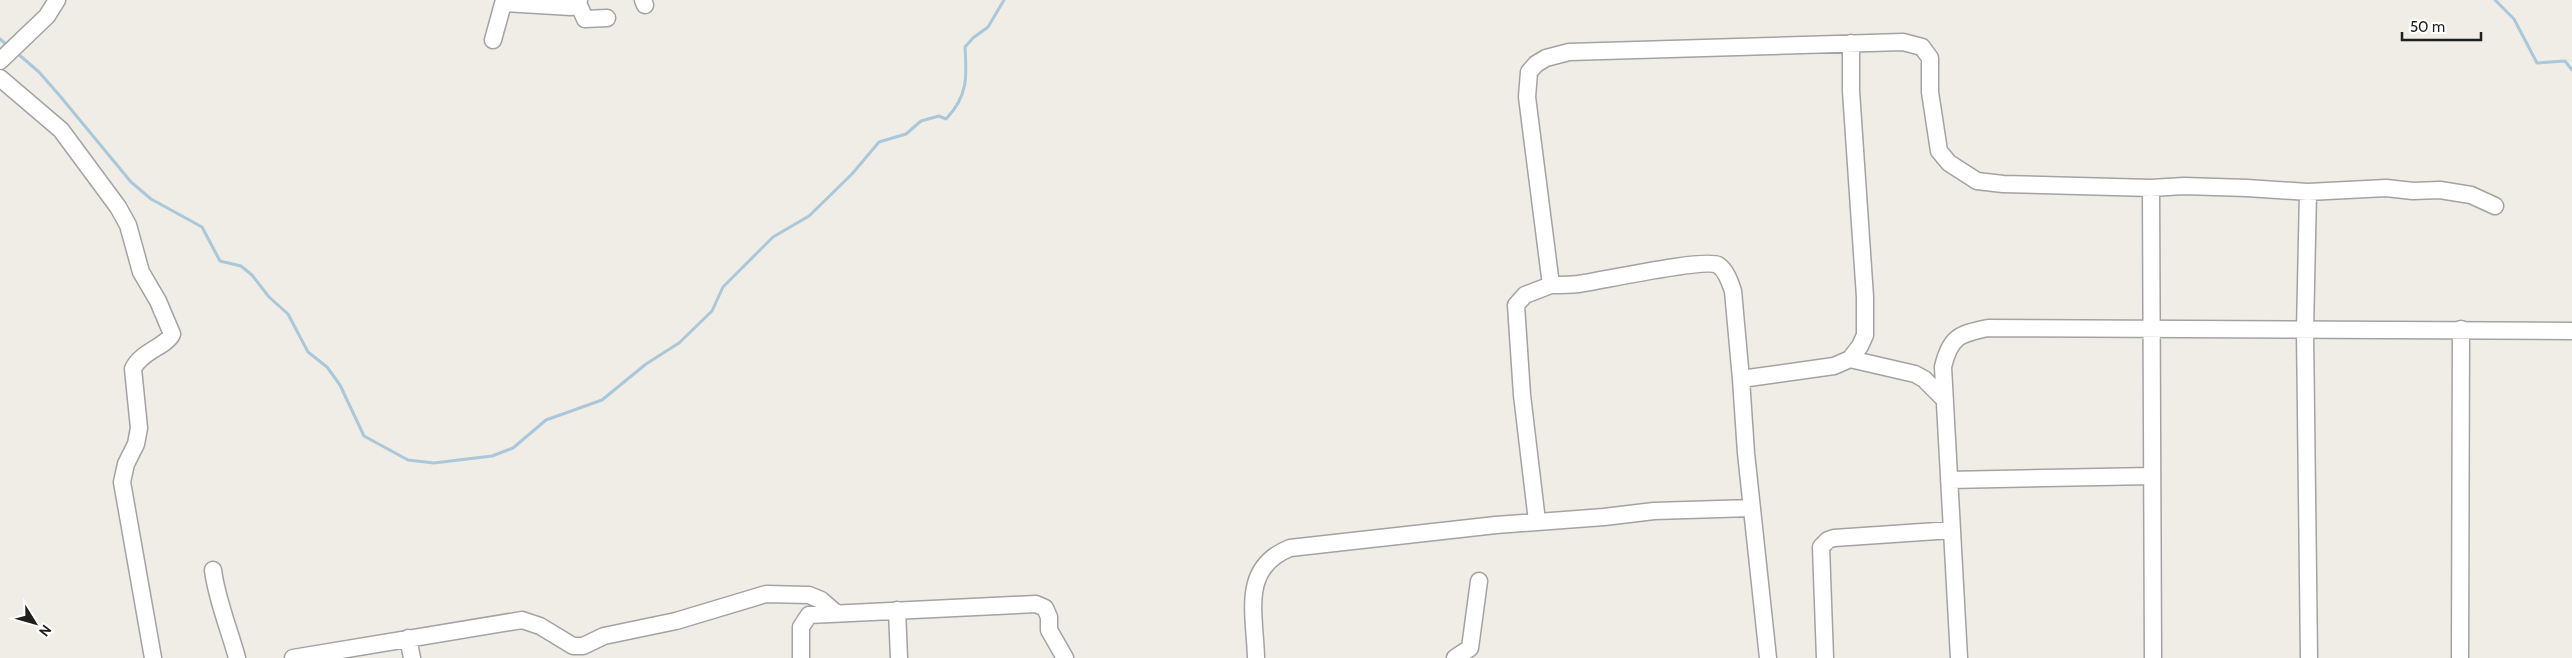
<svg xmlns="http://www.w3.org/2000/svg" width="2572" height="658" viewBox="0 0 2572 658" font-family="Cabin,sans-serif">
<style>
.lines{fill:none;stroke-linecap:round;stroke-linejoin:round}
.stream{stroke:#aac8d9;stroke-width:3}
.minor-casing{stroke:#a3a3a3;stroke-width:19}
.minor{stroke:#fff;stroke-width:16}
</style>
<rect width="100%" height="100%" fill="#efede6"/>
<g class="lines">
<path class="stream" d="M2495 0 2514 19 2537 63 2565 61 2572 70
M0 39 8 46
M17 53 39 72 60 96 131 182 151 199 202 227 220 261 241 266 252 275 269 297 288 314 308 352 327 367 340 385 364 436 408 460 434 463 492 456 513 448 546 420 602 400 646 364 679 343 712 311 723 287 773 237 809 216 852 174 879 142 906 134 921 121 939 116 946 119C968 96 967 77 965 47L973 38 988 27 1004 0"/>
<defs>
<path id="minor" d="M643 0 645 5
M504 3 571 7 576 6 579 0
M578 3 585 19 607 18
M493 40 504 0
M0 61 47 16 57 0
M0 78 61 130 118 207 128 225 141 272 158 301 172 334C167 346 140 352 133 369L139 428 136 444 126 464 122 482 153 658
M2151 188 2153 658
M2308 192 2305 331 2309 658
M1850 359 1915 374 1924 379 1945 400
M1741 379 1733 291C1730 282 1726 270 1718 265 1704 258 1600 281 1578 284 1569 285 1560 285 1551 285L1527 97 1529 72 1536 64 1546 58 1569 52 1903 42 1922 47 1930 58V92L1939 151 1949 163 1977 181 2003 184 2151 188 2184 186 2247 188 2308 192 2386 188 2413 191 2440 190 2471 195 2495 206
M1949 480 2152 476
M1537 521 1522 395 1516 305 1525 295 1551 285
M213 570C217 601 229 628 237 658
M897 610 899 658
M408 638 412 658
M293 658 522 620 540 626 573 646H583L604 636 676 621 766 594 809 595 821 600 836 613
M801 658V627L809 615 1036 604 1045 608 1049 617V630L1065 658
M1256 658C1255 614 1240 568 1290 548L1496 525 1604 517 1654 511 1752 508
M1455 658 1470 648 1479 581
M1768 658 1746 453 1741 379 1834 366 1850 359 1860 346 1865 335V297L1851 91V43
M1825 658 1821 547 1828 540 1834 538 1952 530
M1959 658 1943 367C1950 337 1959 334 1988 328L2572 331
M2460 658 2461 329"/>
</defs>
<use href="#minor" class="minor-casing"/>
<use href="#minor" class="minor"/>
</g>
<g transform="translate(35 623) rotate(127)" stroke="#ffffff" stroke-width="4" paint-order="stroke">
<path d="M0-4L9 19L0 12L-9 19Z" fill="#1f1f1f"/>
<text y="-8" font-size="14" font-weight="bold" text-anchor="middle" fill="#1f1f1f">N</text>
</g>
<path d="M2402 32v8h79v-8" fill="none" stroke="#1f1f1f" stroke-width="2.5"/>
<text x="2410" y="32" font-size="15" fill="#1f1f1f" stroke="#ffffff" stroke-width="4" paint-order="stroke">50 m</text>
</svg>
